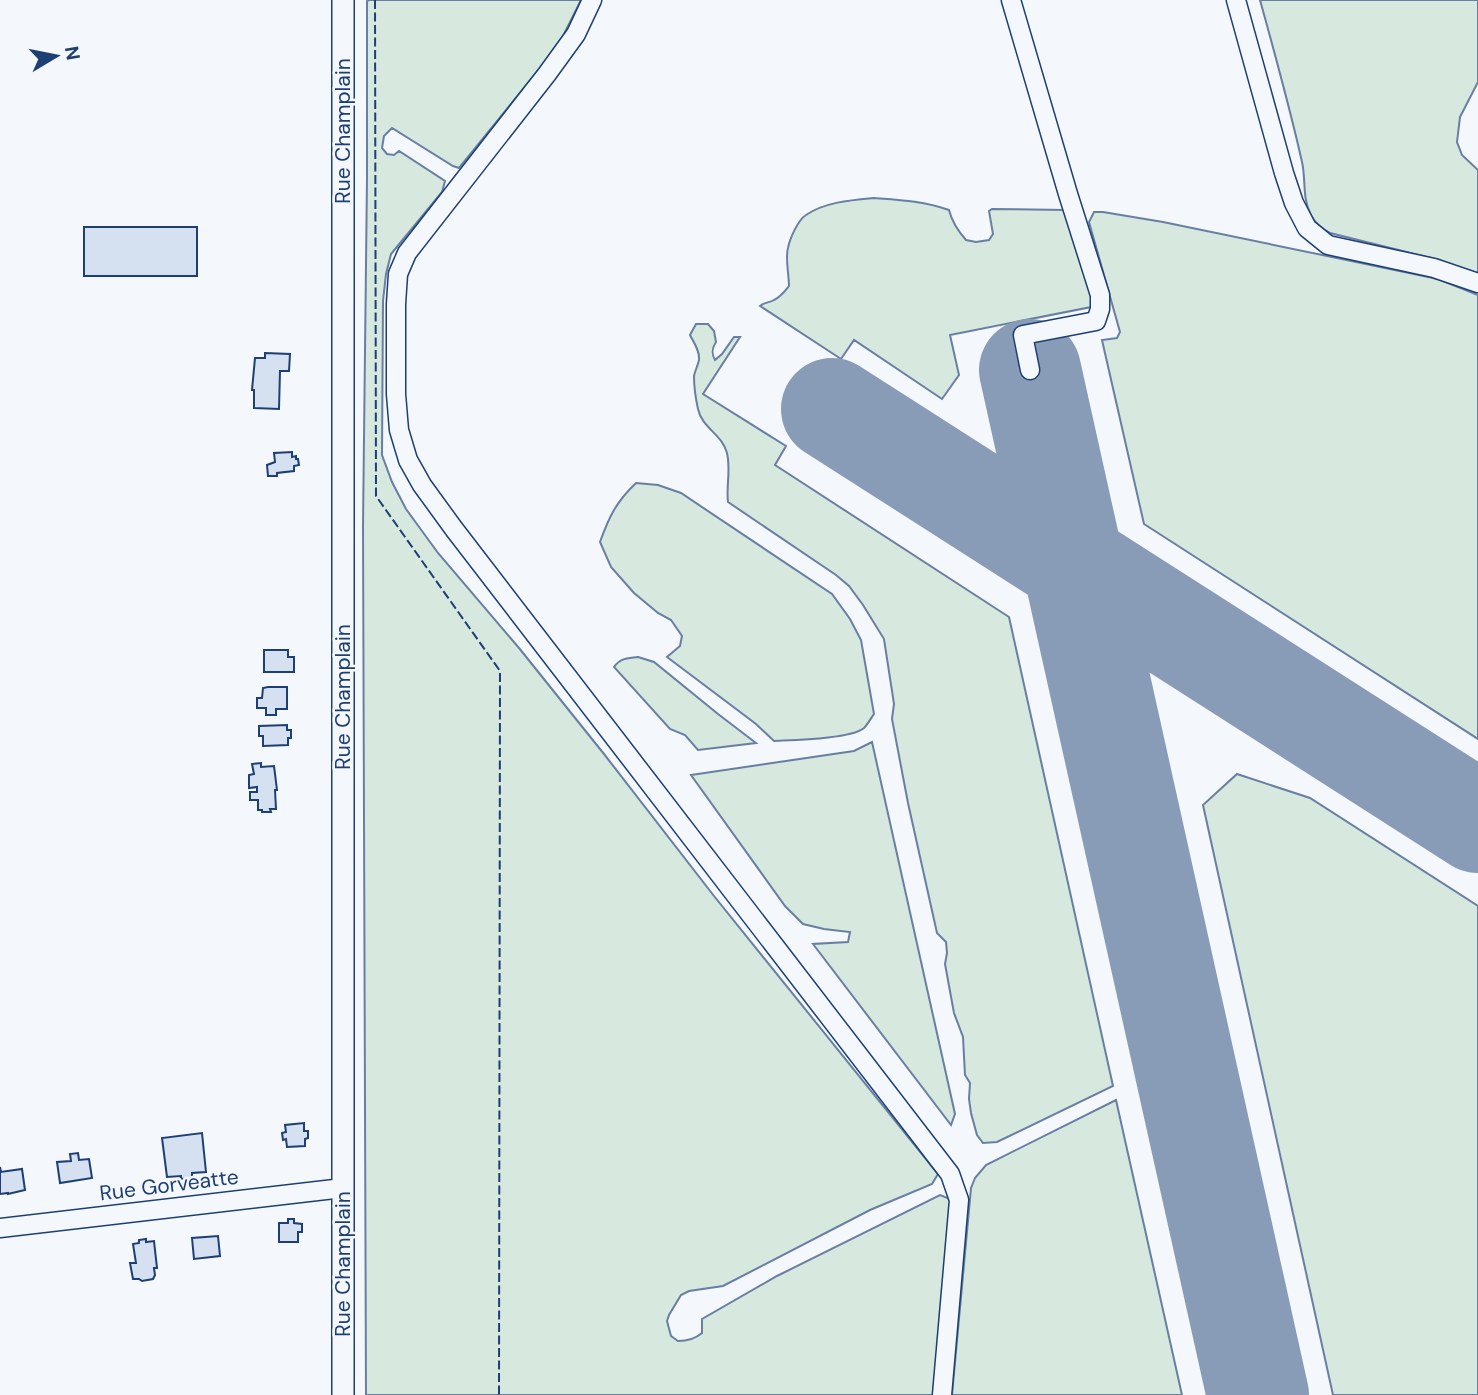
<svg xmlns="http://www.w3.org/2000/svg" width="1478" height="1395" viewBox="0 0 1478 1395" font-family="'DM Sans',sans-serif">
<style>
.green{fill:#d7e8df;stroke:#687fa3;stroke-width:2}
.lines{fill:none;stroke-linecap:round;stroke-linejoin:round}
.runway{stroke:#889bb7;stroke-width:102}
.building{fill:#d5e0f0;stroke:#1d3f73;stroke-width:2}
.minor-casing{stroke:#1d3f73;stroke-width:21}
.major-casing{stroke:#1d3f73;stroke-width:24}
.minor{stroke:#f4f7fb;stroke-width:18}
.major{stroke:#f4f7fb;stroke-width:21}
.fence{stroke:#1d3f73;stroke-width:2;stroke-dasharray:9 3.5;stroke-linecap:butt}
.labels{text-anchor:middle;stroke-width:5;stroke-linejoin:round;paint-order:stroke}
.street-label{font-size:21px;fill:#1d3f73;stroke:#f4f7fb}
</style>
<rect width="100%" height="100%" fill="#f4f7fb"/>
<path class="green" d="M369 0H581L563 36 544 63 459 168 453 166 392 128 384 136 382 148 387 154 394 155 399 151 445 181 442 192 391 254 386 274 383 301 382 455 392 482 406 509 438 553 519 648 604 754 714 896 938 1174 932 1184 870 1210 723 1286 689 1291 681 1295 669 1315 667 1321 671 1336 678 1341C687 1341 695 1339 702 1333V1319L777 1276 940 1195 950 1199 952 1210 933 1395H366L363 526 367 178V1Z
M1260 0H1478V82L1460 117 1457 142 1462 155 1478 170V273L1431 258 1330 233C1322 229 1315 223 1311 215 1302 199 1306 179 1302 162 1290 108 1275 54 1260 0Z
M874 198C901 200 923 201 949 210 952 222 958 231 966 240L976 242 989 240 993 234 989 211 992 209 1065 210 1093 302 1091 307 950 335 959 375 942 399 854 340 841 359 760 306C765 302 769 303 774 300 781 297 785 291 789 286 789 275 785 257 788 248 790 238 798 220 806 215 825 202 852 200 874 198Z
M1094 212H1103L1163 222 1438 279 1478 295V739L1144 524 1102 340 1117 338 1120 332 1089 222Z
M696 324H708L714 331 716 342C712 348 711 353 715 360L722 354 734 337H740L703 394 786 446 775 465 1009 617 1113 1086 997 1142 983 1143 977 1135 971 1113 969 1099 970 1083 965 1075 963 1037 954 1013 945 964 947 953 946 942 937 933 908 803 892 719 894 704 884 639 863 605 849 586 836 575 728 502C726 486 731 470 727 453 722 434 702 428 698 409 696 400 694 384 694 376 695 371 698 365 699 360 700 351 694 343 690 335Z
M636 483 658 485 681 493 832 594 850 619 861 640 874 714C871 718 868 724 864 728 851 739 792 740 774 741L756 724 667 657 680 646 682 636 671 620 658 613 634 593 611 567 600 542C609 517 616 502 636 483Z
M638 657 654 662 718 714 756 743 698 750 685 735 670 729 614 667C620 658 628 658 638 657Z
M872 742 955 1114 951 1125 813 944 848 942 850 932 824 929 803 924 785 906 691 775 854 751Z
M1237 774 1310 798 1478 906V1395H1333L1203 805Z
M1116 1100 1182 1395H952L971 1188 975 1178 986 1165Z"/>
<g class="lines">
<path class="runway" d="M1030 370 1258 1395
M832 409 1478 822"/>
</g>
<path class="building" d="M84 227H197V276H84Z
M265 353 290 354 289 371H280L279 409 254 408V390H252L255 358H265Z
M292 452V457L296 456V459H298L299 465 294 466V471L277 473V476H268L267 465 275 462 274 453Z
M264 650H288V657H294V672H264Z
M268 687H287V709H276V715H266V708H257V698H262L263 688Z
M287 725V730H291V738H288V745L263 746V736H259V726Z
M261 763V767L274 766 277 790H275L276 809H270L271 812H262V810H258V800H250V792H257V787L249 788V775L254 774 252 764Z
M304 1123V1131H308V1138L305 1139V1146L287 1147 286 1139 283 1140 282 1133 286 1132 285 1125Z
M202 1133 206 1172 192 1173V1178L181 1179V1176L167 1177 162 1138Z
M78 1153 79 1160 89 1159 92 1178 60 1183 57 1162 71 1161 70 1154Z
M0 1167 1 1172 22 1169 25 1190 8 1194V1193L0 1194Z
M288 1219H294V1223L302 1224V1232H298V1242H279V1223H288Z
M218 1236 220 1256 194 1259 192 1238Z
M146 1239V1242L154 1241 157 1268H154L155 1275 153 1279 142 1281 139 1279H133L130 1263H136L133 1244 139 1243V1240Z"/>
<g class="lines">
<defs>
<path id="minor" d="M592 0 576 34 547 74 407 253 398 274 396 304V394L399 430 408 460 422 485 454 529 950 1174 959 1200 942 1395
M1011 0 1068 194 1100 295V309L1096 321 1023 335 1030 370
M1236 0 1284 173 1294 203 1307 228 1328 245 1434 268 1478 283
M0 1228 343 1188"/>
<path id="major" d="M343 0V1395"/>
</defs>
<use href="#minor" class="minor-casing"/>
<use href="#major" class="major-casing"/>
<use href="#minor" class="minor"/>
<use href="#major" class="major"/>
<path class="fence" d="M375 0 376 496 500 671 499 1395"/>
</g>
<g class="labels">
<g class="street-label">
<text transform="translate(343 131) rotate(-90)" y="7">Rue Champlain</text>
<text transform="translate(343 697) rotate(-90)" y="7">Rue Champlain</text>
<text transform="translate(169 1185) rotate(-7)" y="7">Rue Gorveatte</text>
<text transform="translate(343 1264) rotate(-90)" y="7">Rue Champlain</text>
</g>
</g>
<g transform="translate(56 56) rotate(80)" stroke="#f4f7fb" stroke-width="5" paint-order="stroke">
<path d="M0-5L12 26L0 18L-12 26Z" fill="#1d3f73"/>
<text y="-10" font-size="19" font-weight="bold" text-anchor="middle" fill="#1d3f73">N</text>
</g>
</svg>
